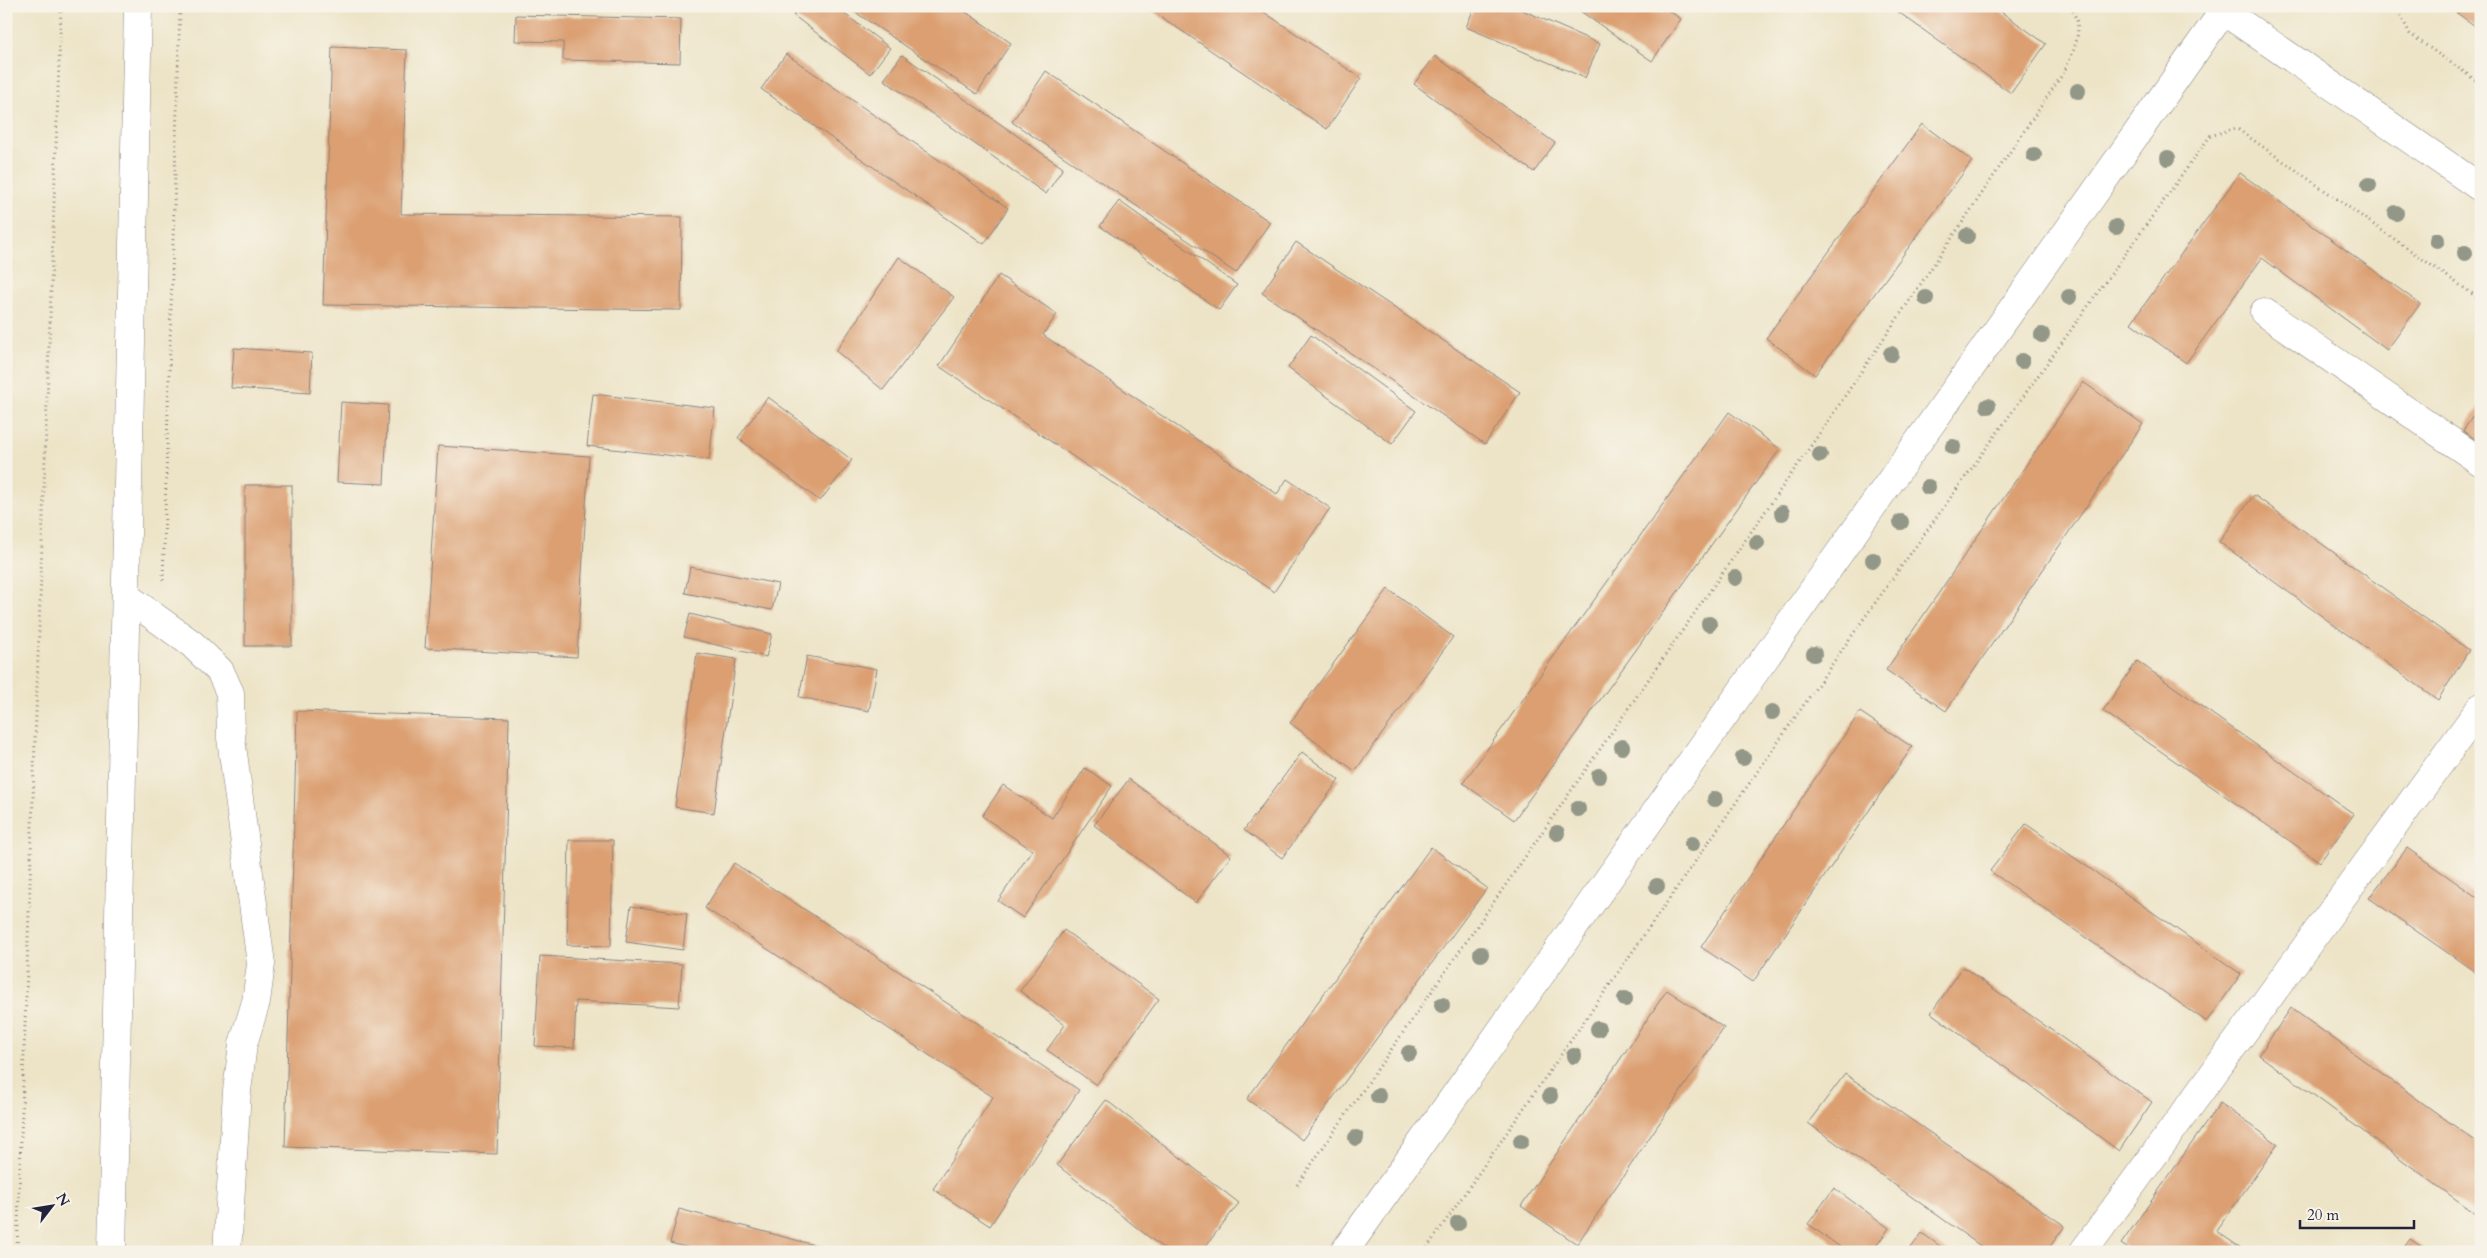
<svg xmlns="http://www.w3.org/2000/svg" width="2487" height="1258" viewBox="0 0 2487 1258" font-family="Cardo,serif">
<style>
.building{fill:#db9f71}
.lines{fill:none;stroke-linecap:round;stroke-linejoin:round}
.minor-casing{stroke:#888381;stroke-width:29}
.major-casing{stroke:#888381;stroke-width:29}
.path{stroke:#888381;stroke-width:3;stroke-dasharray:1 4;stroke-linecap:butt}
.minor{stroke:#fff;stroke-width:28}
.major{stroke:#fff;stroke-width:28}
.tree{fill:#929787}
</style>
<rect width="100%" height="100%" fill="#f7f3e8"/>
<filter id="ink" filterUnits="userSpaceOnUse"><feTurbulence type="fractalNoise" baseFrequency=".02" numOctaves="2"/><feDisplacementMap in="SourceGraphic" scale="10" xChannelSelector="R" yChannelSelector="G"/><feConvolveMatrix kernelMatrix="1 2 1 2 8 2 1 2 1" color-interpolation-filters="sRGB"/></filter>
<filter id="wash" filterUnits="userSpaceOnUse"><feTurbulence type="fractalNoise" baseFrequency=".0096" numOctaves="4" result="noise"/><feDisplacementMap in="SourceGraphic" scale="20" xChannelSelector="R" yChannelSelector="G"/><feGaussianBlur stdDeviation="1.12" result="paint"/><feColorMatrix in="noise" values="0 0 0 0 0 0 0 0 0 0 0 0 0 0 0 0 0 1.4 0 .05"/><feComposite in="paint" operator="in"/></filter>
<g filter="url(#wash)">
<rect width="100%" height="100%" fill="#ede4c7"/>
<g id="blocks">
<path class="building" d="M799 6H834L890 48 870 74 793 15Z
M846 6H957L1011 43 977 94Z
M1145 6H1255L1361 78 1327 129Z
M1475 6H1513L1600 44 1585 78 1466 27Z
M1573 6H1662L1681 19 1652 61Z
M1890 6H1993L2046 44 2011 93Z
M2448 6H2481V30L2454 11Z
M516 15 681 19 680 63 563 60V42L515 41Z
M332 47 407 50 401 214 682 217 681 310 323 305Z
M786 54 1008 208 984 244 761 89Z
M902 55 1063 168 1046 194 884 80Z
M1435 56 1555 143 1534 172 1414 84Z
M1046 71 1270 222 1236 273 1012 122Z
M1922 124 1972 161 1815 375 1766 338Z
M2240 173 2420 304 2387 350 2262 258 2186 363 2131 323Z
M1119 201 1237 285 1219 310 1100 226Z
M1296 242 1520 392 1485 444 1262 293Z
M899 257 954 297 883 390 836 351Z
M999 275 1057 314 1043 335 1277 494 1287 479 1330 508 1274 592 939 366Z
M1311 335 1416 411 1392 444 1288 368Z
M234 348 312 353 310 393 231 388Z
M2083 382 2143 424 1946 711 1886 670Z
M593 394 715 408 709 460 587 446Z
M768 397 852 460 820 501 738 438Z
M341 402 388 405 384 484 337 482Z
M2481 404V443L2463 431Z
M1729 412 1780 449 1514 820 1463 783Z
M438 446 589 456 577 657 425 648Z
M245 485H292V646H245Z
M2254 495 2469 650 2438 700 2219 542Z
M690 567 778 584 772 610 685 593Z
M1388 589 1453 637 1355 771 1290 723Z
M690 614 772 634 766 657 684 637Z
M697 653 736 659 714 813 675 807Z
M807 656 877 669 869 711 799 697Z
M2137 661 2354 814 2320 862 2103 711Z
M297 711 509 718 497 1154 285 1147Z
M1860 712 1912 747 1753 982 1701 947Z
M1302 752 1339 780 1282 858 1244 830Z
M1085 768 1112 786 1023 918 998 901 1032 850 982 816 1003 785 1052 818Z
M1129 779 1231 856 1196 903 1094 825Z
M2026 824 2241 974 2207 1022 1990 871Z
M569 840H613L611 946 567 945Z
M1431 847 1487 888 1302 1140 1247 1099Z
M2407 848 2481 900V976L2369 898Z
M734 863 1079 1090 990 1226 933 1189 993 1097 705 908Z
M631 906 687 914 683 950 626 942Z
M1064 930 1159 999 1096 1085 1047 1050 1065 1025 1020 991Z
M540 956 682 964 679 1007 576 1001 574 1048 535 1046Z
M1963 967 2152 1102 2119 1151 1931 1013Z
M1667 990 1724 1028 1577 1244 1521 1206Z
M2291 1008 2481 1145V1207L2476 1214 2259 1055Z
M1845 1074 2065 1226 2046 1252H1989L1808 1123Z
M1106 1100 1239 1203 1201 1252H1168L1057 1165Z
M2220 1103 2278 1144 2216 1231 2244 1250 2242 1252H2133L2121 1244Z
M1834 1188 1889 1228 1872 1252H1847L1808 1224Z
M679 1209 837 1251 836 1252H704L670 1243Z
M1922 1233 1948 1252H1908Z
M2410 1239 2429 1252H2401Z"/>
</g>
</g>
<g filter="url(#ink)">
<use href="#blocks" fill-opacity="0" stroke="#888381" stroke-width="1"/>
<g class="lines">
<defs>
<path id="minor" d="M2264 312 2481 462
M126 596 192 644 220 671 230 693 231 738 261 964 256 1002 243 1044 237 1091 227 1252
M2083 1252 2481 707"/>
<path id="major" d="M2216 6 2481 188
M112 1252 138 6
M1344 1252 2227 6"/>
</defs>
<use href="#minor" class="minor-casing"/>
<use href="#major" class="major-casing"/>
<path class="path" d="M2398 6V10L2410 34 2481 84
M163 580 180 6
M1297 1185 1824 427 2064 72C2074 50 2087 26 2068 6
M17 1252 61 6
M1424 1252 1860 624 2210 136 2236 128 2481 300"/>
<use href="#minor" class="minor"/>
<use href="#major" class="major"/>
</g>
<g class="tree">
<circle cx="2078" cy="91" r="8"/>
<circle cx="2034" cy="155" r="8"/>
<circle cx="2168" cy="158" r="8"/>
<circle cx="2369" cy="185" r="8"/>
<circle cx="2396" cy="213" r="8"/>
<circle cx="2116" cy="227" r="8"/>
<circle cx="1967" cy="236" r="8"/>
<circle cx="2437" cy="240" r="8"/>
<circle cx="2465" cy="253" r="8"/>
<circle cx="2069" cy="297" r="8"/>
<circle cx="1926" cy="298" r="8"/>
<circle cx="2042" cy="335" r="8"/>
<circle cx="1891" cy="354" r="8"/>
<circle cx="2022" cy="361" r="8"/>
<circle cx="1988" cy="406" r="8"/>
<circle cx="1953" cy="447" r="8"/>
<circle cx="1820" cy="455" r="8"/>
<circle cx="1928" cy="487" r="8"/>
<circle cx="1782" cy="513" r="8"/>
<circle cx="1901" cy="522" r="8"/>
<circle cx="1757" cy="543" r="8"/>
<circle cx="1873" cy="560" r="8"/>
<circle cx="1735" cy="578" r="8"/>
<circle cx="1709" cy="624" r="8"/>
<circle cx="1814" cy="654" r="8"/>
<circle cx="1772" cy="712" r="8"/>
<circle cx="1622" cy="747" r="8"/>
<circle cx="1743" cy="758" r="8"/>
<circle cx="1599" cy="776" r="8"/>
<circle cx="1715" cy="799" r="8"/>
<circle cx="1578" cy="809" r="8"/>
<circle cx="1557" cy="833" r="8"/>
<circle cx="1692" cy="844" r="8"/>
<circle cx="1657" cy="886" r="8"/>
<circle cx="1481" cy="954" r="8"/>
<circle cx="1625" cy="999" r="8"/>
<circle cx="1442" cy="1005" r="8"/>
<circle cx="1598" cy="1029" r="8"/>
<circle cx="1409" cy="1053" r="8"/>
<circle cx="1574" cy="1056" r="8"/>
<circle cx="1378" cy="1096" r="8"/>
<circle cx="1550" cy="1096" r="8"/>
<circle cx="1356" cy="1138" r="8"/>
<circle cx="1521" cy="1141" r="8"/>
<circle cx="1458" cy="1223" r="8"/>
</g>
</g>
<rect width="2487" height="1258" fill="none" stroke="#f7f3e8" stroke-width="25"/>
<g transform="translate(52 1206) rotate(59)" stroke="#f7f3e8" stroke-width="4" paint-order="stroke">
<path d="M0-4L9 19L0 12L-9 19Z" fill="#22223b"/>
<text y="-8" font-size="14" font-weight="bold" text-anchor="middle" fill="#22223b">N</text>
</g>
<path d="M2300 1220v8h114v-8" fill="none" stroke="#22223b" stroke-width="2.5"/>
<text x="2307" y="1220" font-size="15" fill="#22223b" stroke="#f7f3e8" stroke-width="4" paint-order="stroke">20 m</text>
</svg>
